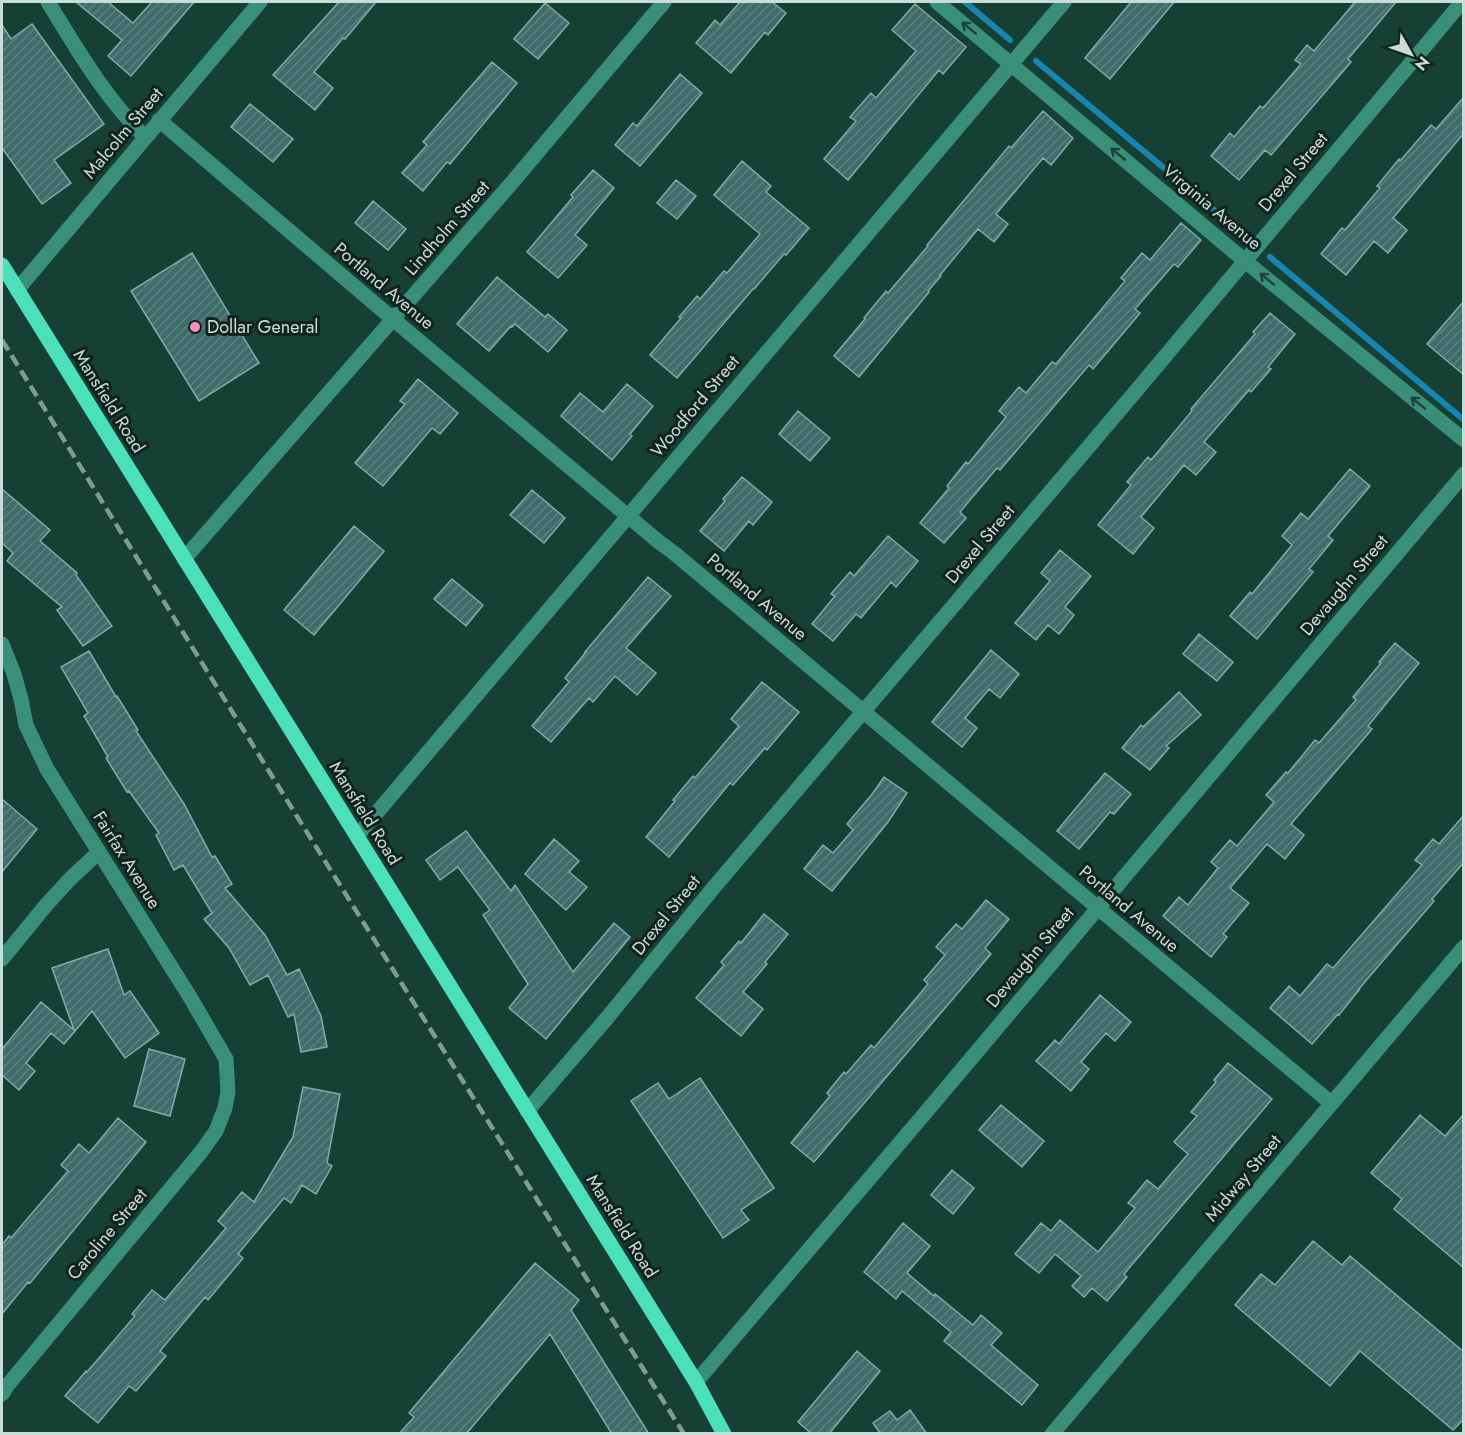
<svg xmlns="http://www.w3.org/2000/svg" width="1465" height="1435" viewBox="0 0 1465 1435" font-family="Jost,sans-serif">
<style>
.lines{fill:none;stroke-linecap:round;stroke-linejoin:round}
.stream{stroke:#1885b1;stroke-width:6}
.building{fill:url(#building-hatch);stroke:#7dadaa;stroke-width:1.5}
.minor{stroke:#3a8f78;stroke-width:15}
.major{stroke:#4be0ba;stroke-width:15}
.rail{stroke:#7f9c93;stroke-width:4.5;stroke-dasharray:12 6;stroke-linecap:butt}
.oneway{stroke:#1e4339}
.poi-dot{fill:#fd8ec0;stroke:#12231e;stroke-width:2}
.labels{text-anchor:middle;stroke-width:6;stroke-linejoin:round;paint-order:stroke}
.street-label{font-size:18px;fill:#c8ddd6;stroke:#12231e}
.poi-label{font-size:18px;fill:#c8ddd6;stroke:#12231e;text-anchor:start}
</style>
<defs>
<pattern id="building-hatch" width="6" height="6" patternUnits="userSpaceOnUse" patternTransform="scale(1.5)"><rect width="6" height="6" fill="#3f6c6b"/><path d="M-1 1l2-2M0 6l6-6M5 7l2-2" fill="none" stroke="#59817f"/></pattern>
</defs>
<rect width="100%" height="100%" fill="#174035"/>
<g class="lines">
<path class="stream" d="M965 2 1010 40
M1036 61 1244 235
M1270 257 1464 420"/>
</g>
<path class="building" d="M76 2H108L133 23 152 2H194L131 76 108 56 122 40Z
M339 2H376L345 39 343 38 314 72 333 88 315 110 273 75Z
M740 2H772L786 13 768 35 765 32 731 73 696 43 715 20 720 25Z
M1131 2H1174L1110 79 1085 58Z
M1355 2H1396L1348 59 1351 62 1271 155 1265 150 1239 180 1211 156 1230 133 1234 137 1260 106 1263 108 1301 64 1295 60 1307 45 1314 51Z
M545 3 569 23 538 59 514 39Z
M915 4 966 47 943 74 939 70 848 180 824 159 856 121 850 117 871 93 876 98 916 51 892 30Z
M32 24 104 124 54 160 71 183 42 204 2 148V25L11 39Z
M492 62 517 83 450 164 447 162 423 191 402 173 427 145 423 142Z
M680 74 702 93 640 166 615 145 633 123 637 126Z
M1464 97V133L1393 218 1407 230 1388 253 1374 241 1346 275 1321 254 1342 228 1345 230 1380 188 1377 186 1399 159 1400 161 1431 125 1436 129Z
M250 104 293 139 273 162 231 127Z
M1043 111 1073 138 1051 165 1043 158 996 214 1008 224 994 242 978 229 940 275 941 276 928 291 929 292 859 377 834 356 865 319 864 318 886 291 888 293 928 246 927 245 956 210 1009 146 1011 148Z
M742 161 771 186 766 192 809 228 786 255 784 254 754 289H753L677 378 650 355 681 318 679 317 697 296 700 299 724 271 727 273 760 234 714 195Z
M593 170 614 188 575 235 587 245 558 278 527 252 573 197 571 195Z
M676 180 696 196 677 219 657 203Z
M373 201 406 229 388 250 355 223Z
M1181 223 1201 240 1178 267 1174 264 1135 309 1140 313 1093 369 1089 365 1000 470 997 468 960 512 966 518 944 543 920 523 949 488 947 486 966 462 968 464 1006 417 999 411 1019 387 1026 393 1052 362 1056 364 1125 281 1121 278 1142 253 1150 260Z
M192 253 259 363 199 401 131 291Z
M497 277 545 317 548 314 567 330 548 352 515 324 512 327 511 326 489 351 457 324Z
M1464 301V375L1427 344Z
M1270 313 1295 334 1268 367 1271 369 1251 392 1249 390 1204 442 1216 452 1196 475 1184 465 1141 517 1154 528 1133 554 1098 525 1131 485 1127 482 1148 457 1151 460 1192 411 1191 409 1255 334 1253 332Z
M418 379 458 413 440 434 432 428 383 486 355 463 405 404 400 401Z
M627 384 653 406 630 434 632 436 612 460 561 416 580 393 603 412Z
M798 411 830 438 810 461 779 434Z
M1350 469 1370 486 1328 536 1333 540 1309 569 1313 572 1257 639 1230 616 1250 592 1252 594 1292 545 1282 536 1301 513 1308 519Z
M742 477 772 502 753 525 749 521 724 551 700 531 725 501 723 499Z
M2 489 50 530 40 541 77 573 76 575 112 626 83 646 57 610 62 607 7 561 13 553 2 543Z
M532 490 565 518 544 543 510 515Z
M354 526 384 551 314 635 284 610Z
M888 536 918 561 896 587 891 582 861 618 856 614 833 641 812 624 835 596 831 594 850 572 854 576Z
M1060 550 1091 576 1065 607 1074 615 1059 634 1048 625 1036 640 1015 623 1050 581 1041 573Z
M648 577 671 596 626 648 656 673 637 695 615 676 593 702 589 698 551 742 532 726 569 682 565 678 586 652H585Z
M452 579 483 605 466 626 434 599Z
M1199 634 1233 662 1217 681 1183 654Z
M1395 643 1419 663 1368 726 1372 729 1291 824 1304 835 1285 859 1267 844 1230 888 1249 903 1223 934 1227 937 1211 957 1163 916 1179 897 1188 905 1218 868 1211 862 1230 840 1237 846 1274 802 1266 795 1286 772 1288 773 1315 740 1319 743 1356 700 1353 697 1381 663 1379 662Z
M991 650 1019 674 1000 698 989 689 965 718 977 728 962 747 932 722Z
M89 651 116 697 117 696 138 730 136 731 184 804 212 857 215 856 232 884 225 888 265 935 287 975 299 969 321 1016 327 1047 301 1052 294 1014 288 1017 268 975 250 985 229 948 204 919 212 913 183 865 174 870 156 835 159 833 129 791 127 792 106 758 108 757 84 716 88 713 61 667Z
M762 682 799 712 767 750 765 748 733 785 730 783 669 857 646 837 675 801 673 800 693 776 695 778 739 726 731 719Z
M1179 692 1201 715 1166 746 1169 748 1150 770 1122 748 1141 725 1143 727Z
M1105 773 1131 794 1114 814 1110 812 1079 849 1057 831Z
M884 777 907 793 888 822 832 891 804 869 823 845 833 853 853 830 847 824 873 793Z
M2 799 37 829 2 872Z
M1464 815V862L1432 899 1434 901 1358 990H1359L1339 1015 1338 1014 1312 1044 1270 1008 1289 986 1300 996 1327 964 1333 968 1422 865 1415 860 1433 839 1439 844Z
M466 831 511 891 515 885 573 972 614 923 630 937 546 1039 509 1008 528 984 483 915 490 910 458 867 440 880 426 860Z
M554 839 579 861 569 872 587 887 566 910 525 874Z
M986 900 1009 919 985 948 991 954 814 1162 791 1143 830 1096 827 1093 844 1072 846 1074 871 1045 874 1048 928 984 924 980 945 955 936 947 956 924 962 929Z
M764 914 788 934 765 962 767 964 743 992 763 1009 741 1036 696 998 724 965 721 962 739 941 741 943Z
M108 949 124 995 130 991 159 1033 125 1058 92 1011 64 1044 51 1033 26 1063 35 1071 19 1090 2 1075V1049L41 1002 74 1030 52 968Z
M1100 995 1131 1022 1115 1041 1106 1033 1081 1062 1089 1069 1071 1091 1036 1061 1055 1040 1059 1044Z
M149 1049 185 1059 170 1116 134 1106Z
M1228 1063 1272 1099 1124 1274 1127 1277 1107 1301 1092 1288 1084 1297 1072 1286 1081 1276 1055 1254 1039 1273 1015 1254 1041 1223 1051 1231 1060 1220 1098 1252 1135 1208 1128 1203 1147 1180 1158 1189 1188 1154 1174 1142 1197 1116 1191 1112 1216 1082 1214 1080Z
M700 1078 774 1188 741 1210 749 1220 723 1238 631 1101 658 1083 669 1099Z
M303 1087 340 1094 327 1163 332 1166 316 1194 302 1185 291 1203 284 1198 238 1254 243 1258 208 1300 205 1297 160 1351 166 1356 136 1391 129 1386 98 1423 65 1396 86 1371 87 1372 135 1316 132 1314 152 1290 165 1300 226 1228 218 1221 242 1192 254 1202 293 1137Z
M1001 1105 1044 1141 1022 1167 979 1130Z
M1464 1114V1268L1394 1209 1402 1199 1371 1173 1420 1115 1445 1136Z
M118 1118 146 1142 30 1283 28 1282 2 1314V1245L9 1236 11 1238 68 1171 61 1165 79 1144 89 1153Z
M952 1170 974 1188 953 1214 931 1195Z
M903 1223 930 1246 907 1273 934 1296 935 1294 973 1325 981 1315 1002 1333 991 1345 1038 1385 1022 1405 944 1341 951 1332 902 1291 896 1299 864 1272Z
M1313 1241 1342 1265 1350 1256 1464 1352V1419L1453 1430 1360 1351 1330 1386 1235 1305 1261 1274 1275 1285Z
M535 1263 579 1300 571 1310 649 1434H612L550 1334 466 1434H399L414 1417 409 1413Z
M857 1351 880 1371 829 1434H812L798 1422Z
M910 1410 927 1434H879L880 1433 873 1423 890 1411 897 1420Z"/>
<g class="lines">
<path class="minor" d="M48 2C77 49 105 98 145 137
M937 2 1245 261 1464 440
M159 120 394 320 659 542 674 553 1331 1103
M17 290 260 2
M184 559 515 179 664 2
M2 644 14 674 21 699 26 725 47 769 190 997 226 1059 228 1092 225 1108 216 1131 201 1152 7 1386 2 1394
M357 836 1064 2
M2 959 47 904 71 878 99 852
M527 1111 607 1018 715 886 1136 391 1462 2
M696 1382 921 1118 1464 474
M1052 1434 1464 947"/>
<path class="major" d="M2 265 696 1382 724 1434"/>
<path class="rail" d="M2 340 298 818 684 1434"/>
</g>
<defs><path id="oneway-shaft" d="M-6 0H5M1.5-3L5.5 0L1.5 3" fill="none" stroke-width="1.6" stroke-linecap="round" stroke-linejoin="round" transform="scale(1.5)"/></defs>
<g class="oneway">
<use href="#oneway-shaft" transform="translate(969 28) rotate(-140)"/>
<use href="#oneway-shaft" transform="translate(1118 154) rotate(-140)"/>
<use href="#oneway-shaft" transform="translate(1267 279) rotate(-141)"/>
<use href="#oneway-shaft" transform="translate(1418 403) rotate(-141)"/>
</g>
<circle class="poi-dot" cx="195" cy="327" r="6"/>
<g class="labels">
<g class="street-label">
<text transform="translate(123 133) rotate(-50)" y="6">Malcolm Street</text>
<text transform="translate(1293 172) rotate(-50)" y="6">Drexel Street</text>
<text transform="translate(1212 207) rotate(40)" y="6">Virginia Avenue</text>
<text transform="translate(447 228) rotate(-49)" y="6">Lindholm Street</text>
<text transform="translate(384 286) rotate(40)" y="6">Portland Avenue</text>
<text transform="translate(109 401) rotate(58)" y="6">Mansfield Road</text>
<text transform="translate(695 406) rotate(-50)" y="6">Woodford Street</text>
<text transform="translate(980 544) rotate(-50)" y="6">Drexel Street</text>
<text transform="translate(1344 585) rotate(-50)" y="6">Devaughn Street</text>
<text transform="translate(757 597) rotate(40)" y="6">Portland Avenue</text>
<text transform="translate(365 813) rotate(58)" y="6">Mansfield Road</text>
<text transform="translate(127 860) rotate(58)" y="6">Fairfax Avenue</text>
<text transform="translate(1129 909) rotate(40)" y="6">Portland Avenue</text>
<text transform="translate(666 915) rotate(-51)" y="6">Drexel Street</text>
<text transform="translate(1030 957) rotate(-50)" y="6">Devaughn Street</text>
<text transform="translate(1243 1178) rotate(-50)" y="6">Midway Street</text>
<text transform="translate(622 1226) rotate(58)" y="6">Mansfield Road</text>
<text transform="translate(107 1234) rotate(-50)" y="6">Caroline Street</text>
</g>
<g class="poi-label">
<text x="207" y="333">Dollar General</text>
</g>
</g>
<rect width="1465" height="1435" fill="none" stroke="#c8ddd6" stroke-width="6"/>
<g transform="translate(1411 54) rotate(130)" stroke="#12231e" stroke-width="4.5" paint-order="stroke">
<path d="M0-4.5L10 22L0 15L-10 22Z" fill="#c8ddd6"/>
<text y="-9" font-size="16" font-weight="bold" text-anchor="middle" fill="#c8ddd6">N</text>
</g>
</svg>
